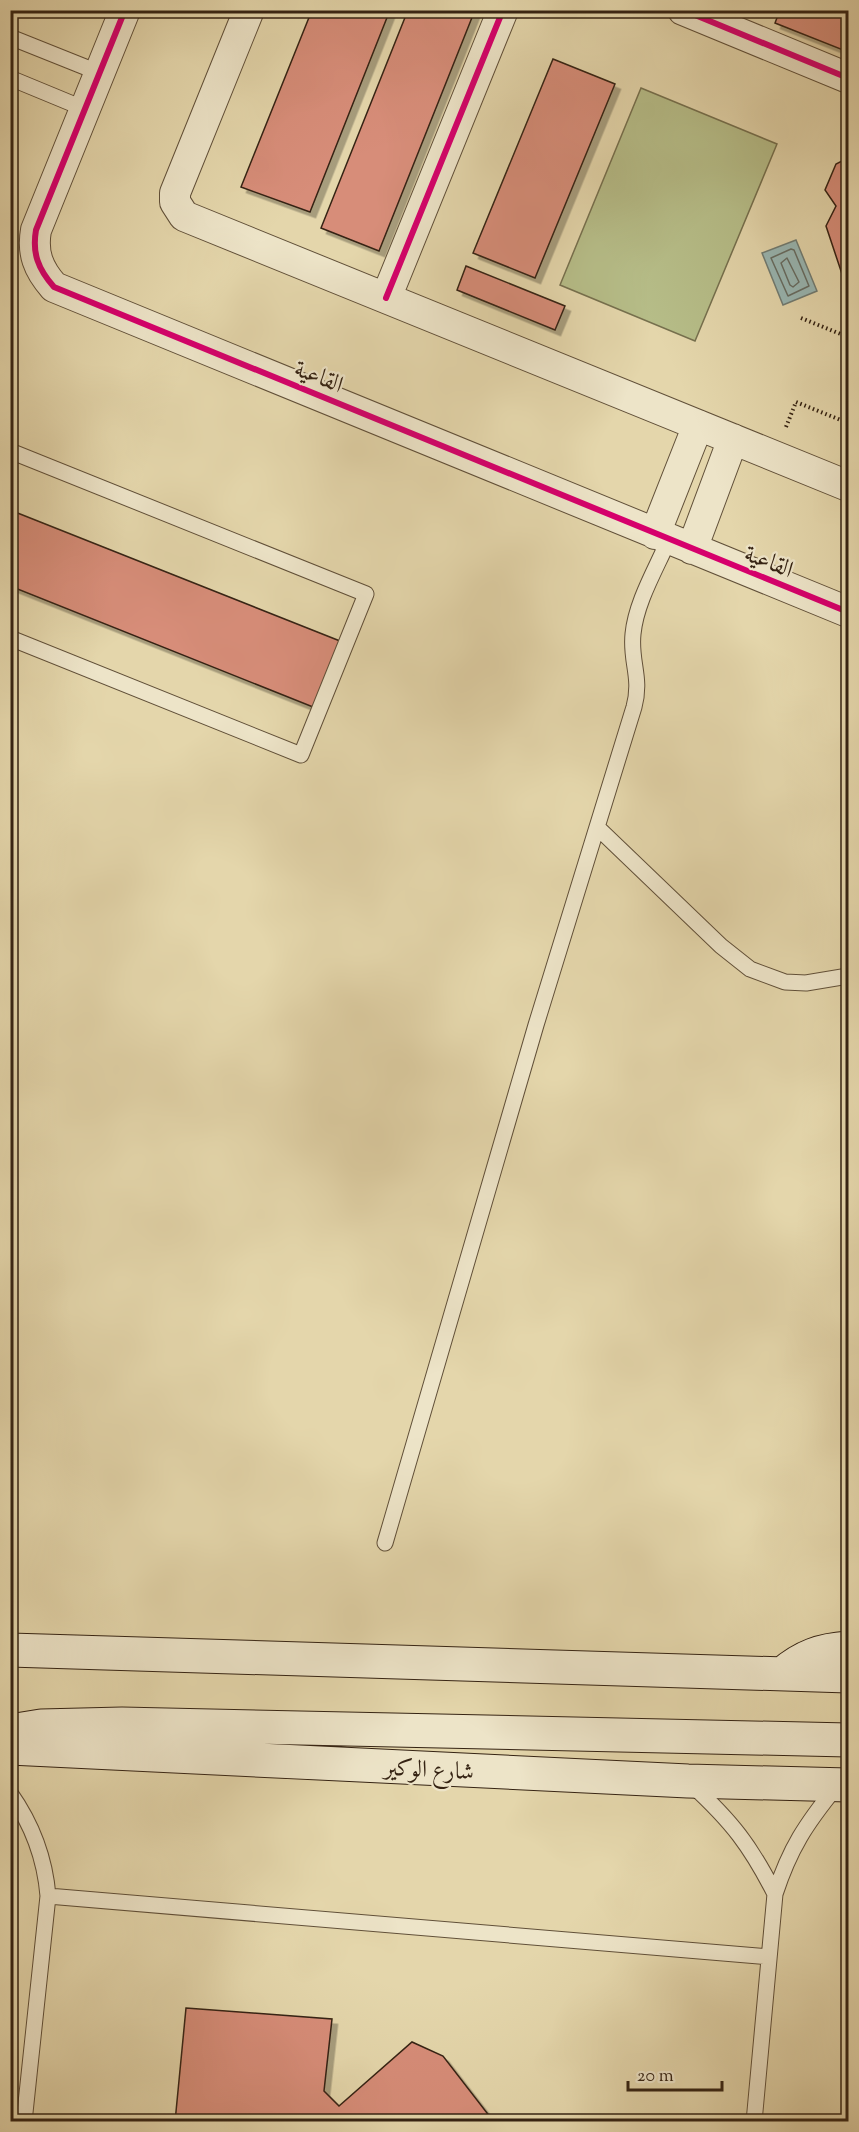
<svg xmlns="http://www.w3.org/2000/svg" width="859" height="2132" viewBox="0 0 859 2132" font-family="'Sorts Mill Goudy',Amiri,serif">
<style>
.green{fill:#b6bd88;stroke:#76704e;stroke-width:1.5}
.water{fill:#99b7b3;stroke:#717c73;stroke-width:1.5}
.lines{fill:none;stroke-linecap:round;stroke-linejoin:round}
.shore{stroke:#676d63;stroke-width:1.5}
.building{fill:#d78d79;stroke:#352313;stroke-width:1.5;filter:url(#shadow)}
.lane-casing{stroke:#615039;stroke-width:17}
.street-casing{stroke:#615039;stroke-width:32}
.secondary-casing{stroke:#352313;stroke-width:35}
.path{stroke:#352313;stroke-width:4;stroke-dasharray:1.5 3;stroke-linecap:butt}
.lane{stroke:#ede4c8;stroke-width:15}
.street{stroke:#ede4c8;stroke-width:30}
.secondary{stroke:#ede4c8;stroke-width:33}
.cycleway-casing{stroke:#ede4c8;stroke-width:10}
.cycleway{stroke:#d6006c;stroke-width:6}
.labels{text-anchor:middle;stroke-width:4.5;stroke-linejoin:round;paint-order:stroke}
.street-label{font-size:24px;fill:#352313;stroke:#ede4c8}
</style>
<defs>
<filter id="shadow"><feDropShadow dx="5.5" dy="5.5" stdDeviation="0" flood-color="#0004"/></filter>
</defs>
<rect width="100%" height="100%" fill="#e4d6ab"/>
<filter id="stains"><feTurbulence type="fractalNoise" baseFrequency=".00333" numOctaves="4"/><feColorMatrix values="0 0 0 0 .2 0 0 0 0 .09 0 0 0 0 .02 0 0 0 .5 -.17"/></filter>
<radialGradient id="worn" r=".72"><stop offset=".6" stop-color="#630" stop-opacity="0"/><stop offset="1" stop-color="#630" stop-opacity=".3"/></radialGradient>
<path class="green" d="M641 88 777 144 695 341 560 285Z"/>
<path class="water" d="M796 240 817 291 783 305 762 253Z"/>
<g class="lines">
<path class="shore" d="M791 249 794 250 809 286 788 296 771 258Z
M787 258 799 282 793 287 790 285 781 263Z"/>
</g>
<path class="building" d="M312 10H390L310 212 241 187Z
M408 10H475L379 251 321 228Z
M780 10H848V52L775 23Z
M553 59 615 84 535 278 473 253Z
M848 158V292L826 226 836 206 825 190 836 164Z
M466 266 565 306 555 330 457 290Z
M10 510 345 643 318 709 10 586Z
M186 2008 332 2019 324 2091 339 2106 412 2042 443 2056 494 2122H175Z"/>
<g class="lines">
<defs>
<path id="lane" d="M10 37 100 73
M10 78 85 109
M10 451 366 594 301 755 10 638
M598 828 721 946 750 969 785 982 806 983 848 976
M385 1543 536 1025 634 707C642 677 630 662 633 634 636 602 656 569 669 539
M692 1785C732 1822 750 1845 775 1894
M10 1793C32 1824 45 1859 48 1896L24 2122
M48 1896 769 1957
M754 2122 775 1894C790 1848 806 1824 836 1787"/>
<path id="street" d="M125 10 36 230C32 253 38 269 54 287L848 612
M249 10 175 193V202L184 216 848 486
M683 10 848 78
M386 298 503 10
M655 534 698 425
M692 549 733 439"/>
<path id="secondary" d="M10 1650 848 1676
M782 1674C803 1656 821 1650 848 1648
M10 1731 41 1726 122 1724 848 1740
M10 1748 688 1781 848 1785"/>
</defs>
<use href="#lane" class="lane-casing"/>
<use href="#street" class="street-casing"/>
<use href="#secondary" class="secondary-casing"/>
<path class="path" d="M801 318 848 337
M786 427 796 402 848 423"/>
<use href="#lane" class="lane"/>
<use href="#street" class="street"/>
<use href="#secondary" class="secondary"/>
<defs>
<path id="cycleway" d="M125 10 36 230C32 253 38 269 54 287L848 612
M683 10 848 78
M386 298 503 10"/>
</defs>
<use href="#cycleway" class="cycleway-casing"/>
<use href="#cycleway" class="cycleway"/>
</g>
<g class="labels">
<g class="street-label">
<text transform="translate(319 376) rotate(22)" y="8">القاعية</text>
<text transform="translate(769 561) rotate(22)" y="8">القاعية</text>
<text transform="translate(429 1769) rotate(3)" y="8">شارع الوكير</text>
</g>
</g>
<rect width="859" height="2132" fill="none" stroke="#e4d6ab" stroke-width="36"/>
<rect x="12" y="12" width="835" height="2108" fill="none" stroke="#352313" stroke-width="3"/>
<rect x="18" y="18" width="823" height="2096" fill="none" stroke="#352313" stroke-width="1.5"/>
<path d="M628 2081v9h94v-9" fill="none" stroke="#352313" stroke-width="3"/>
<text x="637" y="2081" font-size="18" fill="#352313" stroke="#ede4c8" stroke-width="4.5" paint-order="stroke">20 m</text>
<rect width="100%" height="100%" filter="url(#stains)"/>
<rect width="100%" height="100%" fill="url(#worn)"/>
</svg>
